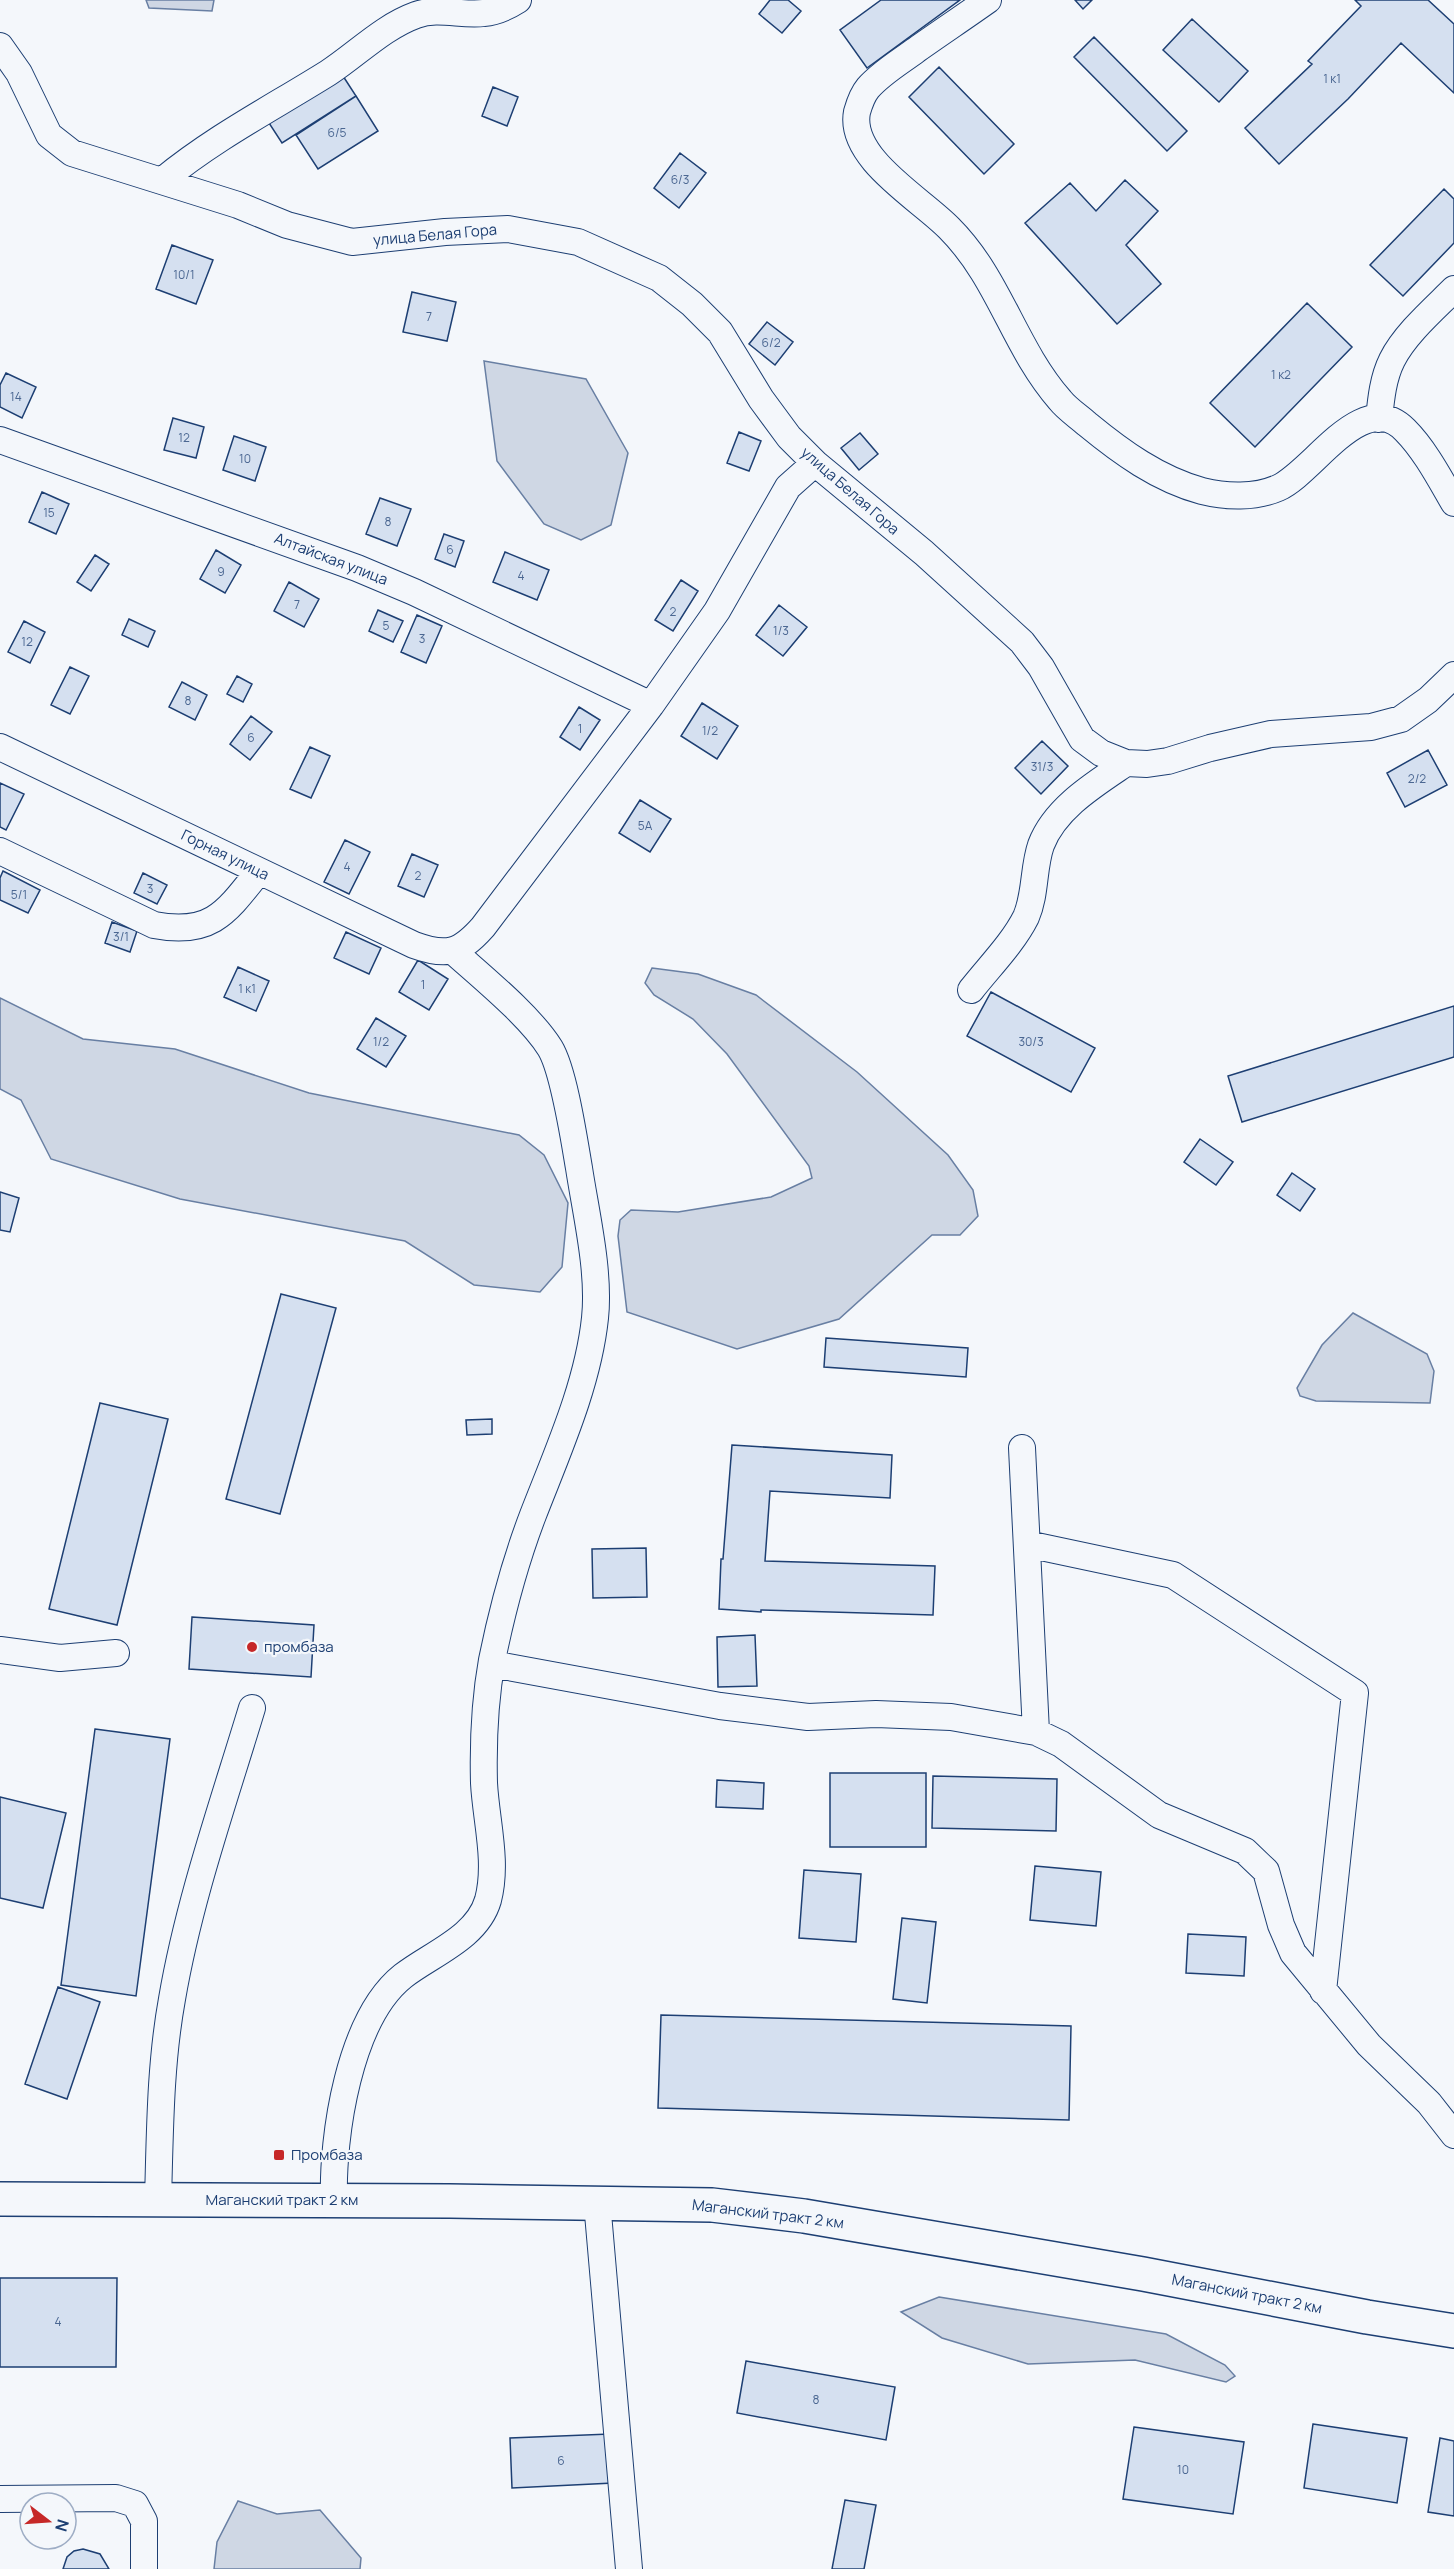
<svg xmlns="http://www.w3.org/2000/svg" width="1454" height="2569" viewBox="0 0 1454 2569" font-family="Manrope,sans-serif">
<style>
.water{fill:#cfd7e4;stroke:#687fa3;stroke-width:1.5}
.building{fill:#d5e0f0;stroke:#1d3f73;stroke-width:1.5}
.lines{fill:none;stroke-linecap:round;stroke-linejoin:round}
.minor-casing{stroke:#1d3f73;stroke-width:28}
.major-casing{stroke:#1d3f73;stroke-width:36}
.minor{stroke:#f4f7fb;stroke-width:26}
.major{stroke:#f4f7fb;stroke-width:33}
.poi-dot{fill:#c62828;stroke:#f4f7fb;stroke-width:2}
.labels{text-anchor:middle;stroke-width:4.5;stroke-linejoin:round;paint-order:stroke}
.number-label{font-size:12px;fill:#4b6792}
.street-label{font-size:15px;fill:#1d3f73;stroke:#f4f7fb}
.poi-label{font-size:15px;fill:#1d3f73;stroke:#f4f7fb;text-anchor:start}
</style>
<rect width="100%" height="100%" fill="#f4f7fb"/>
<path class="water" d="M146 0H214L212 11 149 8Z
M484 361 586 379 628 453 611 525 581 540 544 524 497 461Z
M652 968 698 974 756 995 857 1072 948 1155 973 1190 978 1216 960 1235H932L839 1319 737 1349 627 1312 618 1236 620 1220 631 1210 678 1212 771 1197 812 1178 809 1166 727 1054 693 1019 654 995 645 983Z
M0 998 83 1039 175 1049 309 1093 519 1135 544 1155 568 1203 562 1267 540 1292 474 1285 405 1241 180 1199 51 1159 21 1100 0 1089Z
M1353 1313 1427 1354 1434 1371 1430 1403 1316 1401 1300 1396 1297 1388 1322 1345Z
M939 2297 1166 2334 1225 2365 1235 2376 1226 2382 1135 2360 1028 2364 942 2338 901 2312Z
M238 2501 277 2514 320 2510 361 2558 360 2569H214L217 2542Z"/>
<path class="building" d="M770 0H788L801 11 782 33 759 14Z
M881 0H960L867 68 840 30Z
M1075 0H1092L1083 9Z
M1355 0H1428L1454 24V93L1401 43 1348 99 1279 164 1245 128 1312 64 1308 61 1361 6Z
M1192 19 1248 71 1219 102 1163 50Z
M1094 37 1187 131 1167 151 1074 57Z
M939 67 1014 144 984 174 909 97Z
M343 76 356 96 282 143 269 123Z
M493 87 518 97 507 126 482 116Z
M356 96 378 131 318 169 296 135Z
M680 153 706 173 679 208 654 188Z
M1125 180 1158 211 1126 245 1161 284 1117 324 1025 223 1070 183 1096 211Z
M1444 189 1454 199V243L1403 296 1370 265Z
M172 245 213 260 196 304 156 289Z
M412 292 456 302 447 341 403 332Z
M1307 303 1352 347 1255 447 1210 403Z
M767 322 793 342 775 365 749 344Z
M6 373 36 387 22 418 0 407V385Z
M173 418 204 427 196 458 164 450Z
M739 432 761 441 749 471 727 463Z
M860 433 878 454 859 470 841 448Z
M234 436 266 447 255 481 223 470Z
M42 492 69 504 56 534 29 522Z
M380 498 411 509 397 546 366 534Z
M444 534 464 541 455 567 435 559Z
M216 550 241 565 225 593 200 579Z
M505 552 549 570 537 600 493 582Z
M95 555 109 564 91 591 77 582Z
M681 580 698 591 673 631 655 620Z
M289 582 319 599 304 627 274 611Z
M779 605 807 627 783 656 756 635Z
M378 610 403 621 393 642 369 631Z
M417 615 442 626 426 663 401 652Z
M129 619 155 631 148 647 122 635Z
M24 621 45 632 30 663 8 652Z
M70 667 89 676 70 714 51 705Z
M237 676 252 684 243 702 227 694Z
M182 682 207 695 195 720 169 707Z
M702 703 738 726 717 759 681 736Z
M579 707 600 720 580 750 560 737Z
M251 716 272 732 250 760 230 744Z
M1042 741 1068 766 1041 794 1015 768Z
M310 747 330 756 311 798 290 789Z
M1428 750 1447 785 1405 807 1387 773Z
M0 783 24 794 6 830 0 827Z
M640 800 671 819 650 852 619 833Z
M345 840 370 852 349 894 324 882Z
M412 854 438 865 424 897 398 886Z
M3 871 40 890 28 913 0 900V878Z
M143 873 167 885 157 904 134 893Z
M112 922 137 931 130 952 105 943Z
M346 932 381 948 369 974 334 958Z
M418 960 448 979 429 1010 399 992Z
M238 967 269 981 256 1011 224 997Z
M991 992 1095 1048 1071 1092 967 1036Z
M1454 1006V1057L1242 1122 1228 1076Z
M376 1018 406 1036 386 1067 357 1049Z
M1200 1139 1233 1162 1216 1185 1184 1162Z
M1292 1173 1315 1189 1300 1211 1277 1195Z
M0 1192 19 1198 10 1232 0 1230Z
M281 1294 336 1308 280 1514 226 1499Z
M826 1338 968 1348 966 1377 824 1367Z
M100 1403 168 1419 117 1625 49 1609Z
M492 1419V1434L467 1435 466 1420Z
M732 1445 892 1455 890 1498 770 1491 765 1561 935 1566 933 1615 761 1610V1612L719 1609 721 1559H723Z
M646 1548 647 1597 593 1598 592 1549Z
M192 1617 314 1625 311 1677 189 1669Z
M755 1635 757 1686 718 1687 717 1637Z
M95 1729 170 1739 136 1996 61 1985Z
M830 1773H926V1847H830Z
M933 1776 1057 1779 1056 1831 932 1828Z
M717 1780 764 1783 763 1809 716 1807Z
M0 1797 66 1813 43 1908 0 1898Z
M1035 1866 1101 1872 1096 1926 1030 1920Z
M804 1870 861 1874 856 1942 799 1938Z
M902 1918 936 1922 927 2003 893 1999Z
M1188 1934 1246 1937 1244 1976 1186 1973Z
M58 1987 100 2002 67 2099 25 2084Z
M661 2015 1071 2026 1069 2120 658 2108Z
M0 2278H117L116 2367H0Z
M746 2361 895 2387 886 2440 737 2413Z
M1313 2424 1407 2438 1397 2503 1304 2488Z
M1134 2427 1244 2442 1233 2514 1123 2499Z
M610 2434 613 2483 512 2488 510 2438Z
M1440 2438 1454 2441V2516L1428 2512Z
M845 2500 876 2505 864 2569H832Z
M83 2549 100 2554 109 2569H63L67 2557 74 2551Z"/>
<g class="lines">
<defs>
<path id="minor" d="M988 0C964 17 940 33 916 50 900 62 881 73 868 88 863 94 859 105 857 112 848 158 921 199 949 228 1000 279 1013 346 1060 400 1067 409 1078 416 1087 424 1121 452 1158 479 1202 491 1226 497 1255 498 1278 488 1314 472 1362 387 1405 430 1425 450 1440 479 1454 503
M0 46 19 73 49 135 72 153 238 205 287 225 352 242 445 232 508 229 578 242 659 278 692 304 720 332 761 399 789 437 815 463 924 553 1022 642 1041 667 1082 739 1101 753 1126 763 1147 764 1168 761 1210 748 1271 734 1371 727 1401 719 1428 700 1454 675
M163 180C214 138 272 108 328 73 357 54 383 27 416 15 438 7 462 16 484 13 497 12 507 7 518 0
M1379 419C1381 399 1383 378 1392 360 1405 334 1434 309 1454 289
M0 440 357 568 414 592 651 705
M0 747 414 945C447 957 460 953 483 927L651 705 717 611 788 487 815 463
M0 851 154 925C211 936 226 913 259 871
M971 990C989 967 1013 943 1026 917 1036 894 1033 868 1041 845 1055 808 1095 784 1126 763
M1022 1448 1036 1732
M1027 1544 1173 1575 1355 1693 1323 1991
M0 1650 60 1658 116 1653
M492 1664 720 1706 808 1717 876 1714 951 1717 1036 1732 1061 1744 1159 1815 1245 1851 1266 1871 1281 1925 1293 1953 1369 2045 1429 2103 1454 2135
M158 2200C160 2132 160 2065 172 1999 189 1900 223 1804 252 1708
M334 2200C332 2136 349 2019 403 1976 431 1954 477 1938 488 1900 498 1862 486 1821 484 1783 483 1744 485 1699 492 1660 502 1611 515 1562 533 1515 557 1453 588 1385 595 1318 600 1272 586 1214 579 1168 574 1139 564 1071 550 1048 530 1016 482 977 453 951
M597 2202 629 2569
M0 2499 116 2498 135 2504 144 2521V2569"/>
<path id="major" d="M0 2199 450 2201 712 2205 804 2216 1143 2274 1367 2317 1454 2331"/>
</defs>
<use href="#minor" class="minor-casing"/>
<use href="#major" class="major-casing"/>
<use href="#minor" class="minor"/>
<use href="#major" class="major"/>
</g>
<g class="poi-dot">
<circle cx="252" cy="1647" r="6"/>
<rect x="273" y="2149" width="12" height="12" rx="3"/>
</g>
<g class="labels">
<g class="number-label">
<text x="1332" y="83">1 к1</text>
<text x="337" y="137">6/5</text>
<text x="680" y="184">6/3</text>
<text x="184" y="279">10/1</text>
<text x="429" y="321">7</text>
<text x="771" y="347">6/2</text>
<text x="1281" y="379">1 к2</text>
<text x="16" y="401">14</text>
<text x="184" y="442">12</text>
<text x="245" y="463">10</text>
<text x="49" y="517">15</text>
<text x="388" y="526">8</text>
<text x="450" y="554">6</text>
<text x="221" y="576">9</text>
<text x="521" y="580">4</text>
<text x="297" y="609">7</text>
<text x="673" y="616">2</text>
<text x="386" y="630">5</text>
<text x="781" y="635">1/3</text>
<text x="422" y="643">3</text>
<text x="27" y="646">12</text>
<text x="188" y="705">8</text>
<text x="580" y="733">1</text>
<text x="710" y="735">1/2</text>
<text x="251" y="742">6</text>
<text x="1042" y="771">31/3</text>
<text x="1417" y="783">2/2</text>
<text x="645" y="830">5А</text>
<text x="347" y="871">4</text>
<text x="418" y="880">2</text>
<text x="150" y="893">3</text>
<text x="19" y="899">5/1</text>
<text x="121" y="941">3/1</text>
<text x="423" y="989">1</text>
<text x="247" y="993">1 к1</text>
<text x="381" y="1046">1/2</text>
<text x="1031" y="1046">30/3</text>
<text x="58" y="2326">4</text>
<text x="816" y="2404">8</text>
<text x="561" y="2465">6</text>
<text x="1183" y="2474">10</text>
</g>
<g class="street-label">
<text transform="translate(435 235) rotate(-5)" y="5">улица Белая Гора</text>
<text transform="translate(850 491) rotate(41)" y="5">улица Белая Гора</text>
<text transform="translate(331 559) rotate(21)" y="5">Алтайская улица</text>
<text transform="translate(225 855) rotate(26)" y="5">Горная улица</text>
<text x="282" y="2205">Маганский тракт 2 км</text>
<text transform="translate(768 2214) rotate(7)" y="5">Маганский тракт 2 км</text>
<text transform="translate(1247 2294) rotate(11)" y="5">Маганский тракт 2 км</text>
</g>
<g class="poi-label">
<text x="264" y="1652">промбаза</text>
<text x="291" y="2160">Промбаза</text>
</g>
</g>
<g transform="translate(48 2521) rotate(107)"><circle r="28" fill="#f4f7fb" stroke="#9eadc5" stroke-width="1.5"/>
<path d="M0-4.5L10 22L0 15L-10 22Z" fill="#c62828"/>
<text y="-9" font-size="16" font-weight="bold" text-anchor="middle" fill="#1d3f73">N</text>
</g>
</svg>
